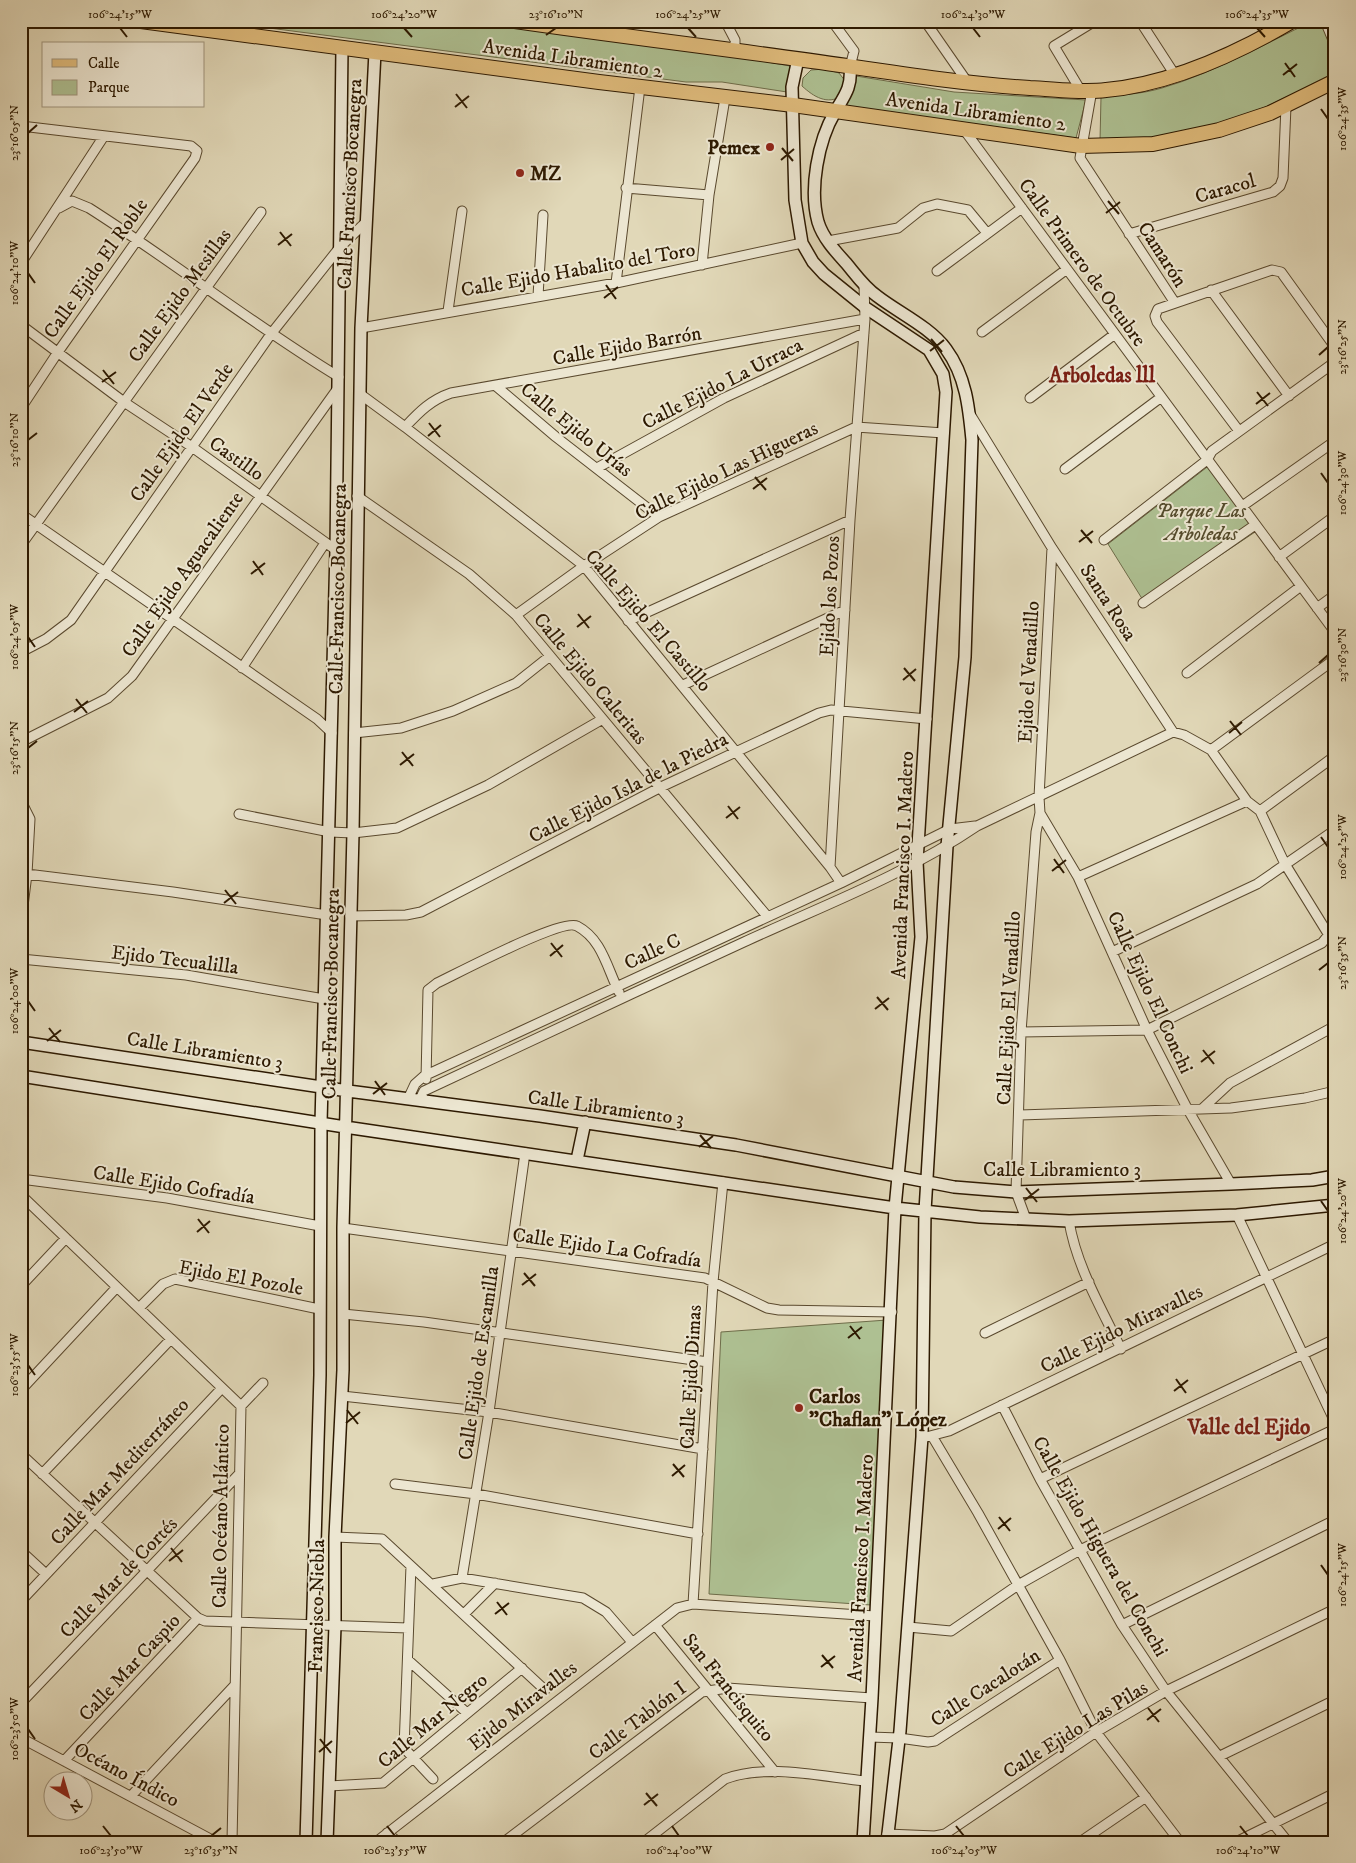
<svg xmlns="http://www.w3.org/2000/svg" width="1356" height="1863" viewBox="0 0 1356 1863" font-family="'IM FELL DW Pica',serif">
<style>
.green{fill:#aec092;stroke:#6e6c49}
.lines{fill:none;stroke-linecap:round;stroke-linejoin:round}
.street-casing{stroke:#5a492e;stroke-width:11}
.secondary-casing{stroke:#2d1900;stroke-width:14}
.primary-casing{stroke:#2d1900;stroke-width:16}
.street{stroke:#ece6d1;stroke-width:9}
.secondary{stroke:#ece6d1;stroke-width:11}
.primary{stroke:#e0bc7c;stroke-width:14}
.ticks{fill:none;stroke:#2d1900;stroke-width:2}
.poi-dot{fill:#8f2418;stroke:#ece6d1;stroke-width:2}
.labels{text-anchor:middle;stroke-width:4;stroke-linejoin:round;paint-order:stroke}
.street-label{font-size:20px;fill:#2d1900;stroke:#ece6d1}
.poi-label{font-size:20px;font-weight:bold;fill:#2d1900;stroke:#ece6d1;text-anchor:start}
.park-label{font-size:20px;font-style:italic;fill:#544b2c;stroke:#ece6d1}
.neighbourhood-label{font-size:21px;font-weight:bold;fill:#7a1f14;stroke:#ece6d1}
.neatline{fill:none;stroke:#2d1900;stroke-width:2}
.ticks-label{font-size:12px;text-anchor:middle;fill:#2d1900}
</style>
<rect width="100%" height="100%" fill="#e1d8b8"/>
<filter id="stains"><feTurbulence type="fractalNoise" baseFrequency=".004" numOctaves="4"/><feColorMatrix values="0 0 0 0 .2 0 0 0 0 .09 0 0 0 0 .02 0 0 0 .5 -.17"/></filter>
<radialGradient id="worn" r=".72"><stop offset=".6" stop-color="#630" stop-opacity="0"/><stop offset="1" stop-color="#630" stop-opacity=".3"/></radialGradient>
<path class="green" d="M215 21H497L712 52 790 66 787 92 722 82H686Z
M1313 21H1323L1335 50V74L1244 117 1182 135 1100 141 1101 97C1121 95 1142 94 1162 88 1214 73 1264 44 1313 21Z
M825 69 839 73 846 82 842 96C827 105 814 97 802 86L803 78 811 70Z
M856 76 954 92 1086 100 1076 138 843 106Z
M1211 464 1258 530 1146 605 1108 544Z
M887 1320 871 1605 709 1594 721 1332Z"/>
<g class="lines">
<defs>
<path id="street" d="M725 21 735 40V51
M832 21 854 51 850 67
M925 21 968 83
M1140 21 1175 75
M1325 21 1335 45
M592 32 593 21
M1092 90 1080 158 1175 303
M1081 91 1054 46 1095 21
M21 126 191 146 197 151 195 158 58 352 21 408
M965 131 1335 632
M626 188 709 195
M59 208 72 201 89 208C174 262 253 325 339 377
M1129 234 1273 192 1280 186 1283 178 1286 106
M828 241 898 228 923 208 937 204 968 210 987 233
M21 263 104 136
M702 265 709 195 725 98
M937 271 1022 208
M616 283 640 87
M1211 290 1289 396
M538 296 543 215
M448 311 462 211
M21 325 124 402 192 447 336 550
M361 328 616 283 802 243
M982 332 1067 269
M496 386 556 437 659 517
M360 394 405 427 584 566 830 867
M1030 398 1115 334
M970 414 1052 548 1173 732
M405 427C420 411 431 400 451 393L865 319
M1239 431 1157 322 1155 316 1158 309 1272 270 1281 272 1335 347
M597 468 724 398 864 333
M1065 469 1160 398
M357 496 469 574 516 615 767 916
M1241 507 1335 441
M21 514 317 719 332 733
M1104 540 1207 460 1212 451 1335 362
M21 545 261 212
M1279 557 1335 516
M1143 603 1255 525
M1317 608 1335 595
M516 615 584 566 659 517 856 427 944 433
M628 621 850 520
M21 652 46 639 71 620 271 334 340 247 365 223
M242 668 325 543
M1187 673 1301 586
M683 685 845 610
M354 733 401 728 453 711 516 683 550 656
M21 742 108 698 132 676 338 388
M1211 750 1335 659
M21 801 30 819 27 874 21 922
M1260 811 1335 756
M1040 813 1078 877 1147 1030 1187 1108 1231 1184
M239 814 330 832 353 833 397 828 488 785 601 720
M27 874 173 892 327 915
M1078 877 1247 801
M841 883 830 867 850 520 865 319 864 285
M350 916 406 915 421 912 661 787 819 713 831 710 927 719
M1112 952 1257 884 1335 830
M21 959 186 975 324 999
M1021 1032 1147 1030 1322 943 1335 927
M426 1079 428 990 437 983C458 973 562 918 577 926 602 939 607 968 619 992
M408 1099 415 1084 424 1076 841 883 950 829 975 826
M420 1099 424 1091C531 1041 637 991 744 942 822 906 905 875 977 826L1173 732 1184 735 1211 750 1247 801 1260 811 1285 864 1335 945
M1203 1108 1230 1083 1335 1026
M1020 1115 1231 1108 1305 1098 1335 1091
M21 1179 167 1198 320 1226
M21 1195 241 1406 232 1842
M1237 1215 1335 1422
M1026 1219 1016 1192 1021 1032 1036 832 1040 813 1039 797 1052 548
M1069 1221C1076 1265 1101 1308 1121 1349
M343 1228 705 1278 767 1308 779 1310 892 1312
M21 1286 66 1238
M139 1308 163 1284 175 1279 319 1309
M343 1314 424 1322 708 1362
M985 1333 1089 1282
M21 1390 117 1287
M342 1396 489 1412 703 1449
M1002 1405 1040 1479 1122 1625 1166 1691 1288 1842
M241 1406 263 1383
M932 1436 978 1513 1060 1660 1096 1732 1180 1842
M926 1437 949 1431 1335 1244
M21 1454 198 1618 205 1621 235 1622 408 1628
M42 1474 171 1339
M1040 1479 1335 1339
M395 1484 476 1494 698 1534
M335 1537 382 1539 545 1690
M21 1551 46 1574
M411 1566 404 1748 433 1779
M462 1578 489 1412 525 1153
M433 1584 462 1578 583 1598 606 1612 632 1642
M21 1601 222 1388
M693 1604 713 1282 723 1182
M464 1614 495 1583
M655 1625 775 1772
M1122 1625 1335 1520
M908 1627 951 1631 1018 1585 1080 1550 1335 1429
M408 1660 467 1713
M21 1703 239 1474
M870 1737 899 1738 928 1742 935 1741 1060 1660
M21 1738 216 1842
M1220 1756 1335 1700
M64 1761 198 1618
M329 1786 383 1783 522 1668
M131 1796 234 1686
M387 1833 398 1842
M887 1834 935 1836 945 1834 1096 1732 1166 1691 1335 1609
M376 1842 677 1608 693 1604 875 1616
M504 1842 702 1692 727 1688 872 1698
M644 1842 725 1779C766 1763 823 1777 866 1781
M1080 1842 1146 1797
M1236 1842 1335 1793"/>
<path id="secondary" d="M798 59 792 87 795 200 802 243 813 262 824 274 866 308 929 350 943 374 946 392 917 862 921 937 895 1208 872 1698 863 1842
M850 67C852 87 845 95 835 112 818 141 809 189 818 222 823 238 835 251 846 263 856 275 864 287 877 296 899 313 930 327 946 349 966 376 969 408 972 440L965 657 947 846 925 1211 922 1437 900 1731 887 1842
M21 1042 348 1091 540 1116 736 1145 954 1187 1016 1192 1231 1184 1312 1180 1335 1176
M21 1076 345 1127 895 1208 980 1217 1069 1221 1237 1215 1335 1205
M577 1160 585 1122
M306 1842 320 1375 321 1123 336 550 342 48
M327 1842 335 1626V1537L343 1370V1228L353 833 361 328 375 52"/>
<path id="primary" d="M141 21 599 82 793 105 1081 146 1153 144 1219 130 1270 113 1335 81
M515 21C626 37 737 50 847 66 908 75 968 84 1030 88 1055 89 1081 93 1106 90 1171 84 1236 54 1292 21"/>
</defs>
<use href="#street" class="street-casing"/>
<use href="#secondary" class="secondary-casing"/>
<use href="#primary" class="primary-casing"/>
<use href="#street" class="street"/>
<use href="#secondary" class="secondary"/>
<use href="#primary" class="primary"/>
</g>
<path class="ticks" d="M120 28 127 37M404 28 412 37M688 28 696 37M973 28 980 37M1257 28 1265 37M546 35 556 28M1285 63 1295 77M1283 75 1297 64M456 94 467 108M455 107 469 96M1321 109 1328 119M28 133 37 125M782 148 793 161M781 160 794 149M1108 201 1119 214M1106 213 1120 202M280 232 291 246M278 245 292 234M28 273 35 283M606 285 616 299M604 298 618 287M931 339 942 352M930 351 944 340M1319 355 1328 347M103 370 114 384M102 382 116 372M1257 392 1268 406M1256 404 1270 393M429 423 440 437M428 436 441 425M28 440 37 433M1321 473 1328 483M755 477 766 490M753 489 767 478M1081 530 1092 543M1079 542 1093 531M253 561 263 575M251 574 265 563M578 614 589 628M577 627 591 616M28 637 35 647M1319 663 1328 655M904 668 915 681M903 680 916 669M76 699 87 713M74 712 88 701M1230 721 1241 735M1229 733 1242 722M28 748 37 741M402 752 413 766M400 765 414 754M728 806 738 819M726 818 740 807M1321 837 1328 847M1054 859 1064 873M1052 871 1066 860M225 890 236 904M224 903 238 892M551 943 562 957M550 956 563 945M1319 970 1328 963M877 997 888 1010M28 1001 35 1011M875 1009 889 998M49 1028 60 1042M47 1041 61 1030M1203 1050 1214 1064M1201 1062 1215 1051M375 1081 385 1095M373 1094 387 1083M700 1135 711 1148M699 1147 713 1136M1026 1188 1037 1202M1025 1200 1039 1189M1321 1201 1328 1211M198 1219 209 1233M197 1232 210 1221M524 1273 535 1286M522 1285 536 1274M850 1326 860 1339M848 1338 862 1327M28 1365 35 1375M1176 1379 1186 1393M1174 1391 1188 1380M347 1410 358 1424M346 1423 360 1412M673 1464 684 1477M672 1476 685 1465M999 1517 1010 1531M998 1529 1011 1518M171 1548 182 1562M169 1561 183 1550M1321 1565 1328 1575M497 1602 507 1615M495 1614 509 1603M822 1655 833 1668M821 1667 835 1656M1148 1708 1159 1722M1147 1720 1161 1709M28 1729 35 1739M320 1739 331 1753M319 1752 332 1741M646 1793 657 1806M644 1805 658 1794M103 1826 111 1836M387 1826 395 1836M672 1826 679 1836M956 1826 964 1836M1240 1826 1248 1836M211 1836 221 1828"/>
<g class="poi-dot">
<circle cx="770" cy="147" r="5"/>
<circle cx="520" cy="173" r="5"/>
<circle cx="799" cy="1408" r="5"/>
</g>
<g class="labels">
<g class="street-label">
<text transform="translate(573 58) rotate(8)" y="7">Avenida Libramiento 2</text>
<text transform="translate(976 111) rotate(8)" y="7">Avenida Libramiento 2</text>
<text transform="translate(349 184) rotate(-87)" y="7">Calle Francisco Bocanegra</text>
<text transform="translate(1225 188) rotate(-16)" y="7">Caracol</text>
<text transform="translate(1163 254) rotate(57)" y="7">Camarón</text>
<text transform="translate(1083 262) rotate(54)" y="7">Calle Primero de Octubre</text>
<text transform="translate(95 268) rotate(-55)" y="7">Calle Ejido El Roble</text>
<text transform="translate(578 269) rotate(-10)" y="7">Calle Ejido Habalito del Toro</text>
<text transform="translate(179 295) rotate(-54)" y="7">Calle Ejido Mesillas</text>
<text transform="translate(627 345) rotate(-10)" y="7">Calle Ejido Barrón</text>
<text transform="translate(722 383) rotate(-27)" y="7">Calle Ejido La Urraca</text>
<text transform="translate(577 429) rotate(39)" y="7">Calle Ejido Urías</text>
<text transform="translate(181 432) rotate(-55)" y="7">Calle Ejido El Verde</text>
<text transform="translate(237 458) rotate(35)" y="7">Castillo</text>
<text transform="translate(726 470) rotate(-26)" y="7">Calle Ejido Las Higueras</text>
<text transform="translate(182 574) rotate(-55)" y="7">Calle Ejido Aguacaliente</text>
<text transform="translate(337 589) rotate(-89)" y="7">Calle Francisco Bocanegra</text>
<text transform="translate(829 596) rotate(-87)" y="7">Ejido los Pozos</text>
<text transform="translate(1109 602) rotate(57)" y="7">Santa Rosa</text>
<text transform="translate(649 620) rotate(49)" y="7">Calle Ejido El Castillo</text>
<text transform="translate(1028 672) rotate(-87)" y="7">Ejido el Venadillo</text>
<text transform="translate(591 678) rotate(50)" y="7">Calle Ejido Caleritas</text>
<text transform="translate(628 787) rotate(-27)" y="7">Calle Ejido Isla de la Piedra</text>
<text transform="translate(902 865) rotate(-88)" y="7">Avenida Francisco I. Madero</text>
<text transform="translate(652 951) rotate(-25)" y="7">Calle C</text>
<text transform="translate(175 959) rotate(7)" y="7">Ejido Tecualilla</text>
<text transform="translate(1151 992) rotate(65)" y="7">Calle Ejido El Conchi</text>
<text transform="translate(330 994) rotate(-89)" y="7">Calle Francisco Bocanegra</text>
<text transform="translate(1008 1008) rotate(-87)" y="7">Calle Ejido El Venadillo</text>
<text transform="translate(205 1050) rotate(9)" y="7">Calle Libramiento 3</text>
<text transform="translate(606 1107) rotate(8)" y="7">Calle Libramiento 3</text>
<text x="1062" y="1176">Calle Libramiento 3</text>
<text transform="translate(174 1184) rotate(9)" y="7">Calle Ejido Cofradía</text>
<text transform="translate(607 1247) rotate(8)" y="7">Calle Ejido La Cofradía</text>
<text transform="translate(241 1277) rotate(10)" y="7">Ejido El Pozole</text>
<text transform="translate(1121 1328) rotate(-26)" y="7">Calle Ejido Miravalles</text>
<text transform="translate(478 1363) rotate(-82)" y="7">Calle Ejido de Escamilla</text>
<text transform="translate(690 1377) rotate(-87)" y="7">Calle Ejido Dimas</text>
<text transform="translate(119 1471) rotate(-47)" y="7">Calle Mar Mediterráneo</text>
<text transform="translate(220 1516) rotate(-89)" y="7">Calle Océano Atlántico</text>
<text transform="translate(1101 1546) rotate(60)" y="7">Calle Ejido Higuera del Conchi</text>
<text transform="translate(860 1568) rotate(-87)" y="7">Avenida Francisco I. Madero</text>
<text transform="translate(118 1577) rotate(-46)" y="7">Calle Mar de Cortés</text>
<text transform="translate(316 1606) rotate(-89)" y="7">Francisco Niebla</text>
<text transform="translate(129 1667) rotate(-47)" y="7">Calle Mar Caspio</text>
<text transform="translate(729 1687) rotate(51)" y="7">San Francisquito</text>
<text transform="translate(985 1687) rotate(-33)" y="7">Calle Cacalotán</text>
<text transform="translate(522 1705) rotate(-38)" y="7">Ejido Miravalles</text>
<text transform="translate(432 1720) rotate(-40)" y="7">Calle Mar Negro</text>
<text transform="translate(637 1720) rotate(-37)" y="7">Calle Tablón I</text>
<text transform="translate(1075 1729) rotate(-32)" y="7">Calle Ejido Las Pilas</text>
<text transform="translate(127 1774) rotate(28)" y="7">Océano Índico</text>
</g>
<g class="poi-label">
<text x="760" y="154" text-anchor="end">Pemex</text>
<text x="530" y="180">MZ</text>
<text x="809" y="1403">Carlos<tspan x="809" dy="23">"Chaflan" López</tspan></text>
</g>
<g class="park-label">
<text x="1201" y="517">Parque Las<tspan x="1201" dy="23">Arboledas</tspan></text>
</g>
<g class="neighbourhood-label">
<text x="1102" y="382">Arboledas lll</text>
<text x="1249" y="1434">Valle del Ejido</text>
</g>
</g>
<rect width="1356" height="1863" fill="none" stroke="#e1d8b8" stroke-width="55"/>
<rect x="42" y="42" width="162" height="65" fill="#ece6d1" stroke="#a0947d"/>
<rect x="52" y="59" width="25" height="8" fill="#e0bc7c" stroke="#a0947d"/>
<text x="88" y="68" font-size="15" fill="#2d1900">Calle</text>
<rect x="52" y="80" width="25" height="15" fill="#aec092" stroke="#a0947d"/>
<text x="88" y="92" font-size="15" fill="#2d1900">Parque</text>
<g transform="translate(68 1796) rotate(142)"><circle r="24" fill="#ece6d1" stroke="#a0947d"/>
<path d="M0-4L9 19L0 12L-9 19Z" fill="#8f2418"/>
<text y="-8" font-size="14" font-weight="bold" text-anchor="middle" fill="#2d1900">N</text>
</g>
<rect x="28" y="28" width="1300" height="1808" class="neatline"/>
<g class="ticks-label">
<text x="120" y="18">106°24'15"W</text>
<text x="404" y="18">106°24'20"W</text>
<text x="556" y="18">23°16'10"N</text>
<text x="688" y="18">106°24'25"W</text>
<text x="973" y="18">106°24'30"W</text>
<text x="1257" y="18">106°24'35"W</text>
<text transform="translate(1342 119) rotate(-90)" y="4">106°24'35"W</text>
<text transform="translate(14 133) rotate(-90)" y="4">23°16'05"N</text>
<text transform="translate(14 273) rotate(-90)" y="4">106°24'10"W</text>
<text transform="translate(1342 347) rotate(-90)" y="4">23°16'25"N</text>
<text transform="translate(14 440) rotate(-90)" y="4">23°16'10"N</text>
<text transform="translate(1342 483) rotate(-90)" y="4">106°24'30"W</text>
<text transform="translate(14 637) rotate(-90)" y="4">106°24'05"W</text>
<text transform="translate(1342 655) rotate(-90)" y="4">23°16'30"N</text>
<text transform="translate(14 748) rotate(-90)" y="4">23°16'15"N</text>
<text transform="translate(1342 847) rotate(-90)" y="4">106°24'25"W</text>
<text transform="translate(1342 963) rotate(-90)" y="4">23°16'35"N</text>
<text transform="translate(14 1001) rotate(-90)" y="4">106°24'00"W</text>
<text transform="translate(1342 1211) rotate(-90)" y="4">106°24'20"W</text>
<text transform="translate(14 1365) rotate(-90)" y="4">106°23'55"W</text>
<text transform="translate(1342 1575) rotate(-90)" y="4">106°24'15"W</text>
<text transform="translate(14 1729) rotate(-90)" y="4">106°23'50"W</text>
<text x="111" y="1854">106°23'50"W</text>
<text x="211" y="1854">23°16'35"N</text>
<text x="395" y="1854">106°23'55"W</text>
<text x="679" y="1854">106°24'00"W</text>
<text x="964" y="1854">106°24'05"W</text>
<text x="1248" y="1854">106°24'10"W</text>
</g>
<rect width="100%" height="100%" filter="url(#stains)"/>
<rect width="100%" height="100%" fill="url(#worn)"/>
</svg>
